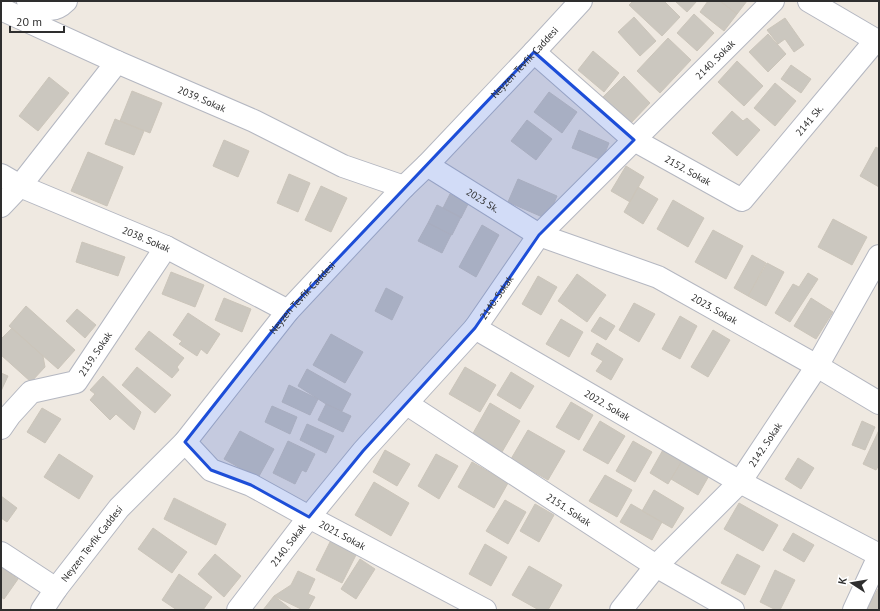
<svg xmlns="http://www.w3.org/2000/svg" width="880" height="611" viewBox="0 0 880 611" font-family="'PT Sans',sans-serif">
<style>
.building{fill:#cbc7bf;stroke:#cbc5ba}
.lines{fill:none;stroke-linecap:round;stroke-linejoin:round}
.minor-casing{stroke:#b4b7c1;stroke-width:24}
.minor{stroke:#fff;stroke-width:22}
.marked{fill:#1d4ed8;fill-opacity:0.2;stroke:#1d4ed8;stroke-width:3;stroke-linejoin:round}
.labels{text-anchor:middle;stroke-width:3;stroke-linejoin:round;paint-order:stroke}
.street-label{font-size:10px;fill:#2e2e2e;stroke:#fff}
</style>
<rect width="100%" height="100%" fill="#efe9e1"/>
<path class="building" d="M633 1H664L680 17 662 36 629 5Z
M675 1H697L687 12Z
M708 1H720L737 14 724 31 700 12Z
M720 1H747L737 14Z
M694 14 714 33 697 51 677 33Z
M634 17 656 41 640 56 618 32Z
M785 18 804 45 794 52 785 39 778 44 767 30Z
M768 34 786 54 768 72 749 52Z
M668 38 691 60 660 93 637 71Z
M593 51 619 73 604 92 578 70Z
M737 61 763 86 744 106 718 82Z
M791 65 811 79 801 93 781 79Z
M624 76 650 103 630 124 603 97Z
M49 77 69 93 38 131 19 116Z
M775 83 796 101 775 126 754 108Z
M132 91 162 103 150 133 120 121Z
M549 92 577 112 562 133 534 112Z
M732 111 743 121 747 118 760 130 737 156 712 133Z
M115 119 144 131 134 155 105 144Z
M527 120 552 139 536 160 511 141Z
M579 130 609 143 602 160 572 148Z
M224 140 249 151 238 177 213 166Z
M876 147 879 149V187L860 176Z
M88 152 123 167 107 206 71 191Z
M626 166 644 177 630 202 611 191Z
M289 174 310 183 298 212 277 203Z
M518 179 557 196 547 219 508 202Z
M321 186 347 198 331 232 305 220Z
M638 187 658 199 643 224 624 212Z
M450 194 468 204 461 218 443 208Z
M673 200 704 218 688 247 657 229Z
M437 205 461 217 452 235 428 223Z
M833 219 867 237 852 265 818 247Z
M428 223 451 235 442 253 418 241Z
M482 225 499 235 476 277 459 267Z
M713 230 743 246 726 279 695 262Z
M82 242 125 257 118 276 76 262Z
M752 255 766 263 748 296 734 288Z
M767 263 784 272 766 306 748 296Z
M171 272 204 285 195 307 162 294Z
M808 273 818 279 790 322 775 313 793 284 799 287Z
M577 274 606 295 587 322 558 301Z
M538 276 557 287 541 315 522 304Z
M386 288 403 297 392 320 375 311Z
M224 298 251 309 242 332 215 320Z
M811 298 833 312 816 339 794 326Z
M634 303 655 314 639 342 619 330Z
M26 306 75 350 58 369 9 326Z
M77 309 96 325 85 338 66 321Z
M188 313 220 334 207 354 201 349 197 356 179 344 182 341 173 335Z
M680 316 697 326 680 359 662 349Z
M600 317 615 326 606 340 591 331Z
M561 319 583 332 569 357 546 344Z
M12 328 43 356 45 367 31 382 1 355V339Z
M713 330 730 340 708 377 691 367Z
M149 331 184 358 177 367 179 370 172 378 135 349Z
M331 334 363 352 345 383 313 365Z
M597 343 623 359 611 380 596 371 603 361 591 354Z
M137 367 171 395 155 413 122 385Z
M465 367 496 385 480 412 449 394Z
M307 369 351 394 342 411 326 404 298 386Z
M511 372 534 386 520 409 497 395Z
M1 373 8 376 1 391Z
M103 376 141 412 134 430 116 414 110 420 90 400 95 394 90 390Z
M289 385 318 399 310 415 282 402Z
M571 402 593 415 579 440 556 427Z
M490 403 520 421 502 452 472 435Z
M326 404 351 416 343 432 318 420Z
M272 406 297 417 290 434 265 422Z
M42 408 61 419 45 443 27 432Z
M600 421 625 436 608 464 583 450Z
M862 421 875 427 865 450 852 445Z
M307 424 334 436 326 453 300 440Z
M528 430 565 451 548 480 511 459Z
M879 430V465L876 470 863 464Z
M240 431 274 449 258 478 224 459Z
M288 441 315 454 306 472 302 470 295 484 273 473Z
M633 441 652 452 635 482 616 471Z
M664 448 683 459 668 484 650 473Z
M385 450 410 464 397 486 373 472Z
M59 454 93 476 79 499 44 477Z
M436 454 458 466 439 499 418 486Z
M798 458 814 468 801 489 785 479Z
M683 459 710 474 698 495 671 479Z
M472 462 508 483 494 508 458 487Z
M605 475 632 490 617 517 589 501Z
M374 482 409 503 391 536 355 515Z
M654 490 684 508 672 528 642 511Z
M1 496 17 508 7 522 1 518Z
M174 498 226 524 216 545 164 519Z
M505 500 526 512 508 544 486 531Z
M739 503 778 525 763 551 724 529Z
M535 504 554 515 539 542 520 531Z
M631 504 662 522 652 540 620 522Z
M153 528 187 552 172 573 138 549Z
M793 533 814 545 804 562 783 550Z
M331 540 357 553 342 583 316 570Z
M485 544 507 557 491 586 469 574Z
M215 554 241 576 224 597 198 574Z
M737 554 760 566 745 595 721 583Z
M360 559 375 569 356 599 341 589Z
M529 566 562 585 548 610H539L512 595Z
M1 567 18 579 4 599 1 597Z
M775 570 795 580 780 610H776L760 602Z
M298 571 315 579 308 594 315 597 308 610H303L274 596 291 585Z
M179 574 212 597 203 610H177L162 600Z
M878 589H879V610H866Z
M274 596 292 610H263Z"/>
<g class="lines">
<defs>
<g id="minor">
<path d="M28 1C44 8 52 15 66 1"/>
<path d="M809 1 879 42"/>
<path id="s1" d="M1 9 117 62 254 121 343 166 404 187"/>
<path id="s2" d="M534 52 634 140 742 200 876 40"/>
<path id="s3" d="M427 165 539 235 658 277 817 366 879 403"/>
<path id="s4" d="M1 175 20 186 166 247 288 311"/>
<path d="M1 206 20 186 117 62"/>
<path id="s5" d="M475 328 740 482 879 555"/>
<path id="s6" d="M407 404 656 566 733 610"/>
<path id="s7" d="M1 428 10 415 31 392 76 382 166 247"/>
<path id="s8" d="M185 442 211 470 251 485 309 517 485 610"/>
<path d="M1 553 56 589"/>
<path id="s9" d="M42 610 56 589 119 508 185 442 288 311 404 187 427 165 534 52 581 1"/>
<path id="s10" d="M238 610 309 517 363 451 475 328 539 235 773 1"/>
<path id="s11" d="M621 610 656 566 740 482 817 366 879 256"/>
<path d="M854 610 879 556"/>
</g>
</defs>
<use href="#minor" class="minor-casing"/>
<use href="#minor" class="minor"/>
</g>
<path class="marked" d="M534 52 634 140 539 235 475 328 363 451 309 517 251 485 211 470 185 442 288 311Z"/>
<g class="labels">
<g class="street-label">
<text dy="4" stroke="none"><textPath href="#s10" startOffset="730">2140. Sokak</textPath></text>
<text dy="4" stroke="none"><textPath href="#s9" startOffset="731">Neyzen Tevfik Caddesi</textPath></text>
<text dy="4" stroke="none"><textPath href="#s1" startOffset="220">2039. Sokak</textPath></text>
<text dy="4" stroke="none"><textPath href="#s2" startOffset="361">2141 Sk.</textPath></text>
<text dy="4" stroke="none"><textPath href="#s2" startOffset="195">2152. Sokak</textPath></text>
<text dy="4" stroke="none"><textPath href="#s3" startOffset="66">2023 Sk.</textPath></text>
<text dy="4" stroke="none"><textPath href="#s4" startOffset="159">2038. Sokak</textPath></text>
<text dy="4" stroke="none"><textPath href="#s10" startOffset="406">2140. Sokak</textPath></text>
<text dy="4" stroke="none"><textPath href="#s9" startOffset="407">Neyzen Tevfik Caddesi</textPath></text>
<text dy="4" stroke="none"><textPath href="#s3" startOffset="323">2023. Sokak</textPath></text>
<text dy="4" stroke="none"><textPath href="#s7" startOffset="127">2139. Sokak</textPath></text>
<text dy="4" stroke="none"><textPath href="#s5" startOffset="153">2022. Sokak</textPath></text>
<text dy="4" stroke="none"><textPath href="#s11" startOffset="220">2142. Sokak</textPath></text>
<text dy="4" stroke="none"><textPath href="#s6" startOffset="193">2151. Sokak</textPath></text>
<text dy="4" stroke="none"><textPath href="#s8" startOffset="185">2021. Sokak</textPath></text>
<text dy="4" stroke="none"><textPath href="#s9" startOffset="83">Neyzen Tevfik Caddesi</textPath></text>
<text dy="4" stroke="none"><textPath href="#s10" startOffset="82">2140. Sokak</textPath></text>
</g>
</g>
<rect width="880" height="611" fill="none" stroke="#2e2e2e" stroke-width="4"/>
<g transform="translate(852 583) rotate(282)" stroke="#ffffff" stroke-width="3" paint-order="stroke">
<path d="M0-3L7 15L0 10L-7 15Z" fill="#2e2e2e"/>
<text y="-6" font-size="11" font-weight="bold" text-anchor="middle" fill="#2e2e2e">K</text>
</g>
<path d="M10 26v6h54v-6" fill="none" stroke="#2e2e2e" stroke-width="2"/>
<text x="16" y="26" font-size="12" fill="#2e2e2e" stroke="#ffffff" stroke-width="3" paint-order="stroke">20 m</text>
</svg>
